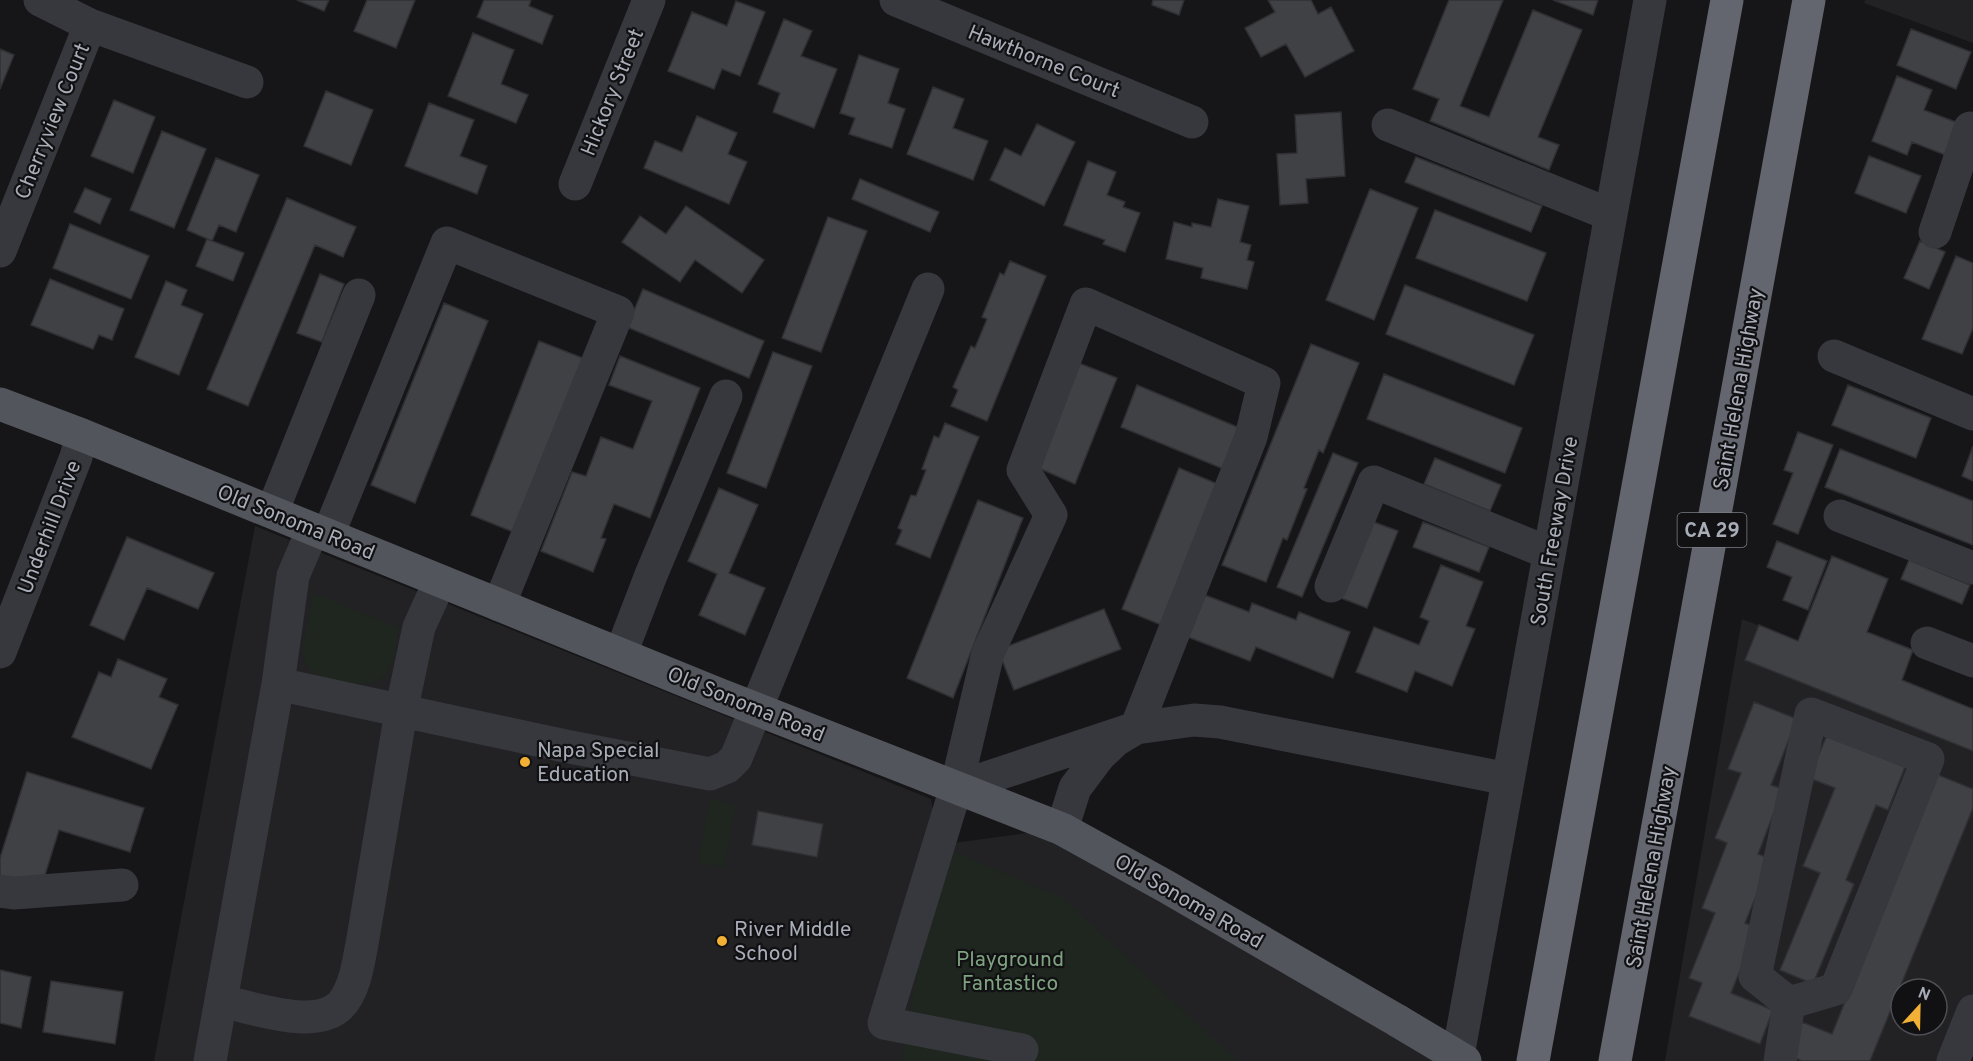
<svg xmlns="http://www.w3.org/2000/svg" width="1973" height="1061" viewBox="0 0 1973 1061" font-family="Overpass,sans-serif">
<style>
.built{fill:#222225;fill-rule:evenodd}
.green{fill:#1e261f}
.building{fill:#404145;stroke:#303034;stroke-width:1.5}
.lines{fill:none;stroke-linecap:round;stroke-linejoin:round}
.minor{stroke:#37383d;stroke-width:33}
.major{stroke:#53555c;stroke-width:33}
.highway{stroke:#63666e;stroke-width:33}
.major-bridge{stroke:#53555c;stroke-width:33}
.poi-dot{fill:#f2b134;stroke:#111113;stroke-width:2}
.labels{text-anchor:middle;stroke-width:4.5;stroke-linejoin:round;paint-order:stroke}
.shield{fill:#111113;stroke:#7b7e86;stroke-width:1.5}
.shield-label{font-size:20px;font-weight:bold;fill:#a8adb8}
.street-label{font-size:21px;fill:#a8adb8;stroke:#111113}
.poi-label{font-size:21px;fill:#a8adb8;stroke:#111113;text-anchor:start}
.park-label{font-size:21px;fill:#7fa381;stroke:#111113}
</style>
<rect width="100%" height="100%" fill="#161618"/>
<path class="built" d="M1865 0H1973V43L1864 3Z
M255 526 931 799 939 845 1049 830 1454 1061H154Z
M1742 619 1973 709V1011L1953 1061H1665ZM1901 989H1937V1025H1901Z"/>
<path class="green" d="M313 593 399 628C396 644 395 665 383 677 371 689 324 682 312 671 305 665 303 658 303 650Z
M710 799 733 804 735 810 724 867 698 862Z
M938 845 1063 898 1237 1061H902Z"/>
<path class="building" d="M297 0H329L324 11Z
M367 0H415L396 48 354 31Z
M484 0H531L529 6 553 16 542 44 477 17Z
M1153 0H1184L1179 15 1152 5Z
M1268 0H1311L1318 14 1331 7 1354 51 1305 77 1286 44 1261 57 1245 28 1275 12Z
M1449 0H1503L1460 106 1489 117 1533 10 1582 30 1538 137 1559 145 1549 170 1430 121 1439 99 1413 89Z
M1553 0H1598L1593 15Z
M736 1 765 12 740 76 722 69 714 89 668 71 692 12 727 26Z
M784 19 812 31 801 56 837 69 814 128 773 112 780 93 758 84Z
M1911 29 1971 52 1956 89 1897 65Z
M473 33 514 50 501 84 528 95 516 123 448 96Z
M0 49 14 55 0 89Z
M859 55 899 69 888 103 905 109 892 148 849 134 855 118 840 113Z
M1897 76 1932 90 1924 110 1961 124 1948 156 1912 142 1907 155 1872 141Z
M933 87 964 99 953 128 988 141 973 180 907 154Z
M326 91 373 110 351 165 304 146Z
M114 100 155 117 133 173 91 156Z
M429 103 474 120 460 156 487 166 477 194 405 166Z
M1341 112 1345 176 1306 179 1308 203 1280 205 1277 154 1297 153 1295 115Z
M697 116 737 133 728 154 747 162 729 204 644 168 655 141 682 152Z
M1037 124 1075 142 1044 206 990 180 1005 148 1021 156Z
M162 131 206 149 174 228 130 210Z
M1869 156 1921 176 1906 213 1855 193Z
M1416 157 1542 206 1531 232 1405 182Z
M216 158 259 175 236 232 219 225 212 241 187 230Z
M1088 161 1116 172 1107 195 1125 202 1123 207 1140 213 1125 252 1103 244 1105 240 1064 225Z
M860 179 939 212 930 232 852 199Z
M85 188 111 199 100 224 74 212Z
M1370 189 1418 208 1374 320 1326 300Z
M287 198 356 227 343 257 315 245 248 406 207 389Z
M1218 199 1249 206 1240 242 1251 245 1247 260 1254 262 1247 289 1201 278 1203 268 1166 259 1174 222 1192 227V223L1211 227Z
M686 206 764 260 742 293 695 260 680 282 622 242 640 216 666 234Z
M1435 210 1546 253 1527 301 1416 258Z
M828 217 867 231 821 352 782 338Z
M70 224 149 256 131 299 53 268Z
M207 239 244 253 233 281 196 266Z
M1920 241 1945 252 1929 289 1904 278Z
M1956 256 1973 263V328L1962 354 1922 339Z
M1010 261 1046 276 987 421 951 406 958 390 953 387 971 346 975 348 987 319 982 317 1000 273 1004 275Z
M320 274 344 284 322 342 297 333Z
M50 279 124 309 112 340 99 335 93 349 31 325Z
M166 281 187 290 181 305 203 314 179 375 135 357Z
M1405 285 1534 335 1514 385 1386 334Z
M643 289 764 341 749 378 627 327Z
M444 303 488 321 415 503 371 485Z
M539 341 585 359 516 533 471 515Z
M1311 344 1359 363 1323 453 1319 450 1304 488 1307 489 1287 540 1283 538 1266 582 1222 565Z
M773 352 812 366 766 488 727 473Z
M620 356 700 388 650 518 614 504 601 538 606 539 593 572 541 551 572 472 586 476 601 437 633 449 652 401 609 385Z
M1076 362 1117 378 1075 484 1034 466Z
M1384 374 1522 428 1505 473 1367 419Z
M1137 385 1242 429 1226 470 1121 427Z
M1848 385 1931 418 1916 458 1832 425Z
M945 423 979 437 930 558 896 544 902 530 898 528 911 495 916 496 926 470 922 469 934 436 939 438Z
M1798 432 1833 445 1798 534 1773 524 1793 473 1784 470Z
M1973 446V481L1962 476Z
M1840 449 1973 501V545L1825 487Z
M1333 453 1358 463 1302 597 1277 587Z
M1435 458 1501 485 1490 511 1424 484Z
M1179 468 1220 485 1164 626 1122 609Z
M719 488 758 505 729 573 765 588 745 635 699 615 717 574 688 561Z
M978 500 1023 518 953 698 907 678Z
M1371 521 1398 531 1367 608 1341 598Z
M1423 522 1489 547 1479 572 1413 547Z
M127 537 214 573 198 609 147 588 124 640 90 625Z
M1777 541 1827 561 1808 610 1783 600 1792 577 1767 567Z
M1832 556 1888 579 1867 632 1913 650 1902 680 1973 709V751L1745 660 1759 625 1798 641Z
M1909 560 1970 585 1962 604 1901 579Z
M1441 565 1483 582 1466 626 1475 629 1452 686 1415 671 1407 692 1356 672 1374 627 1419 645 1429 621 1420 617Z
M1205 595 1249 612 1252 603 1296 620 1299 612 1350 632 1333 678 1256 647 1250 661 1188 637Z
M1104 609 1121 649 1014 690 998 650Z
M118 659 167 679 159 697 178 705 151 769 72 737 99 672 111 677Z
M1754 702 1797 719 1771 785 1783 789 1758 854 1771 859 1745 923 1757 928 1731 993 1773 1010 1760 1044 1689 1016 1702 983 1689 978 1715 913 1702 908 1727 843 1715 838 1741 773 1728 769Z
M1827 735 1905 767 1888 810 1876 805 1846 880 1854 884 1813 984 1780 970 1820 873 1803 866 1835 788 1809 778Z
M27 772 144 808 130 852 59 830 41 888 0 875V858Z
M1936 774 1973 789V808L1870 1061H1802L1788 1055 1802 1022 1832 1034Z
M758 811 823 824 817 857 752 845Z
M0 970 31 977 21 1028 0 1023Z
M51 981 123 992 115 1044 43 1032Z"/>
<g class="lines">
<path class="minor" d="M40 0 90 25
M896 0 1192 122
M1388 125 1611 215
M575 184 649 0
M1935 232 1970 128 1973 129
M0 251 90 25 247 82
M1834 356 1973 414
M272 512 359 295
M1840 516 1973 568
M328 535 447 243 618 312 499 605
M1331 586 1374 482 1549 553
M1927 643 1973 661
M0 652 76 457 82 435
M621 653 651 575 726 396
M278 684 565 746 710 774 727 767 736 758 928 289
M1811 714 1928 759 1836 989 1789 1003 1755 976Z
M956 788 1136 728 1251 437 1264 383 1086 304 1023 470 1051 515 988 653 956 788 884 1023 1022 1050
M1062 829 1075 788 1099 756 1116 740 1136 728 1194 720 1220 722 1508 779
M0 891 14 893 122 885
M222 1001C254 1008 322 1033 344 1001 356 984 358 963 362 944L401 712 419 627 440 581
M210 1061 278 684 293 576 313 529
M1457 1061 1650 0
M1780 1061 1789 1003
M1953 1061 1973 1011"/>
<path class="major" d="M0 404 82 435 718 694 1062 829 1167 887 1398 1021"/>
<path class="highway" d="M1533 1061 1727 0
M1615 1061 1809 0"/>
<path class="major-bridge" d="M1398 1021 1465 1061"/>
</g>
<g class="poi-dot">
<circle cx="525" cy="762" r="6"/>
<circle cx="722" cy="941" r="6"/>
</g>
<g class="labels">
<rect class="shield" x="1677.5" y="513" width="69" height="34" rx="4.5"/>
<g class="shield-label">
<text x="1712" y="537">CA 29</text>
</g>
<g class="street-label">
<text transform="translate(1044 61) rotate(22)" y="7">Hawthorne Court</text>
<text transform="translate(612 92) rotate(-68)" y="7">Hickory Street</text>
<text transform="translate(52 121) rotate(-68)" y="7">Cherryview Court</text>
<text transform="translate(1738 389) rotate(-80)" y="7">Saint Helena Highway</text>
<text transform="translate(296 522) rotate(22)" y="7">Old Sonoma Road</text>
<text transform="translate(49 527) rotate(-69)" y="7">Underhill Drive</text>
<text transform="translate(1554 531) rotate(-80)" y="7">South Freeway Drive</text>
<text transform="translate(746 704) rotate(22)" y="7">Old Sonoma Road</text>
<text transform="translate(1651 867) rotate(-80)" y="7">Saint Helena Highway</text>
<text transform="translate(1189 901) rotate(30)" y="7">Old Sonoma Road</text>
</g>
<g class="poi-label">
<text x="537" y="757">Napa Special<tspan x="537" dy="24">Education</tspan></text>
<text x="734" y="936">River Middle<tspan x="734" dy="24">School</tspan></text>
</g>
<g class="park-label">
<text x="1010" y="966">Playground<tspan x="1010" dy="24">Fantastico</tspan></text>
</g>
</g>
<g transform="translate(1919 1007) rotate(22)"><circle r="28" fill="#111113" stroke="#4d4f55" stroke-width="1.5"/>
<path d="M0-4.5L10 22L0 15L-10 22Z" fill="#f2b134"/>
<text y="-9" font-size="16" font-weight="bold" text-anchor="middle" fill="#a8adb8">N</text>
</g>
</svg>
